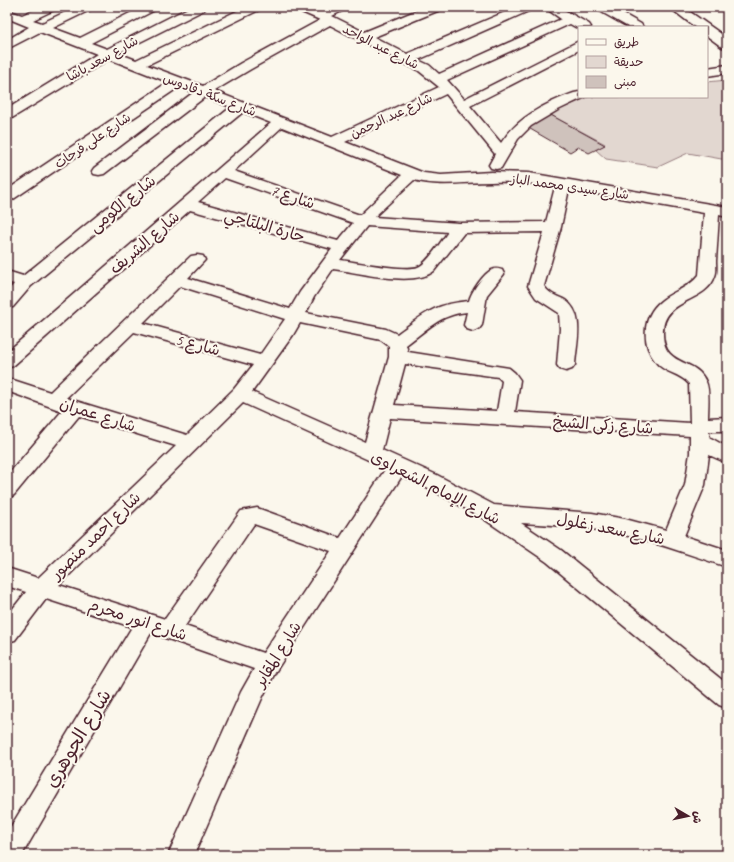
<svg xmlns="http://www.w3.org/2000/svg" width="734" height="862" viewBox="0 0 734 862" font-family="Caveat,'Playpen Sans Arabic',sans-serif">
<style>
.green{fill:#e2d7d0;stroke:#967b7e}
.building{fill:#cfc2bc;stroke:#4a1f2b}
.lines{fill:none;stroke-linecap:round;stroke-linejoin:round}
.street-casing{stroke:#4a1f2b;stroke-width:3}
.street{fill:#fbf7ec;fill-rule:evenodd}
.labels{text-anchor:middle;stroke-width:4;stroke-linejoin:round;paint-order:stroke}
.far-street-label{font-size:13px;fill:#4a1f2b;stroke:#fbf7ec}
.street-label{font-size:16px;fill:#4a1f2b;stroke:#fbf7ec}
.near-street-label{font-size:19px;fill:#4a1f2b;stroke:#fbf7ec}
</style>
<rect width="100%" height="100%" fill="#fbf7ec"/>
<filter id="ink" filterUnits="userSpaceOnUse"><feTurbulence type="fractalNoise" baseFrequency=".025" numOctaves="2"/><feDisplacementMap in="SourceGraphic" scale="8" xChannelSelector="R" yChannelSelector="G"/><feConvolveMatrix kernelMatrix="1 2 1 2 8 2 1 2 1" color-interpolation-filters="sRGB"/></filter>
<g filter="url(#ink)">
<path class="green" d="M727 80V160L688 153 658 167 606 159 596 150 605 144 549 114 589 97H707V82Z"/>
<path class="building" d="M549 114 605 145 589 153 578 147 570 152 525 126Z"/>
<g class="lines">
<defs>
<path id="street" d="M40 7H56L54 10 33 20 42 23 76 7H92L90 10 53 28 80 38 142 7H157L155 10 91 43 107 49 190 7H206L204 10 118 53 136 60 245 7H261L259 10 147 65 203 86 241 63 320 20 297 10 295 7H311L322 11 330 7H346L344 10 332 16 364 32 425 7H442L440 10 374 37 407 54 517 7H533L531 10 418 60 429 65 439 74 561 19 544 7H559L589 24 591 27H579V29L570 24 447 80 464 99 579 41V50L470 106 501 143C518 117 546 103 574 93L579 92V97H585L558 110 531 126 518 139 501 168 496 169 491 168 489 165 495 154 446 94 345 142 424 173 441 175 491 172 529 173 727 207V217L719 215C718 231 717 246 716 261 716 265 717 272 715 276 706 304 663 297 663 333 663 368 696 357 706 382 710 389 708 409 708 418L727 417V431H709V437L727 447V463L709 455 705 485 684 536 727 550V567C693 556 660 543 624 535 590 527 555 525 521 523L561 550 727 684V708L719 705 547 562 484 519 423 485 402 476 276 671 263 696 194 855H168L241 692 254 669 151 633 22 855H7V833L132 627 46 599 15 640 7 642V616L26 592 7 586V568L38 578 176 446 79 416 14 495 7 498V476L62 411 7 391V378L50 392 191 256 197 255 203 256 205 260 188 278 290 309 300 292 332 249 190 210 13 366 7 368V352L271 123 243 112 31 286 13 307 7 308V292L14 284 7 282V271L23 276 231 107 205 97 104 174 99 175 94 174 92 171 94 168 194 92 179 87 12 200 7 202V190L168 82 109 59 12 118 7 119V109L97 54 40 32 7 49V40L29 27 7 18V10L22 15ZM330 25 419 71 439 87 332 137 214 91 251 69ZM282 127 402 175 360 215 234 171ZM225 178 353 223 338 241 198 202ZM414 180C439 187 465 182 491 182 512 181 533 183 555 187L546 222 459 223 374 217ZM569 189 704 213 699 275C689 288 673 291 661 301 642 316 641 344 656 362 664 373 680 373 689 384L690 423 515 412 520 380 515 373 509 368 408 352 406 345C428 329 439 315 467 312L464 325 467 329 473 331 479 329 482 325 487 295 504 274 502 270C498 269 496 268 492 270 484 273 471 292 469 301 433 304 425 314 397 334L386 329 306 313 314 297 333 269C359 272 413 288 434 271L464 233 544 232 528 286 536 298 559 313 560 329 557 365 560 369 566 371 572 369 575 365C576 344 586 314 565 300 557 296 549 294 544 286L561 227ZM367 226 448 232C441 241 428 263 418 267 406 272 355 262 340 260ZM180 286 285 319 260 355 143 323ZM300 323 381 340 389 346V357L365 442 252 392 293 335ZM134 332 253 365 234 389 187 435 66 398ZM405 364 498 377 502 381 497 411 394 405ZM243 403 386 468 340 538 257 508 241 511 165 619 59 585ZM390 418 690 436V453L685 485 666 530 625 519 592 513 494 505 437 475 382 450ZM254 524 331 551 263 653 185 626Z
M596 7H611L641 24 643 27H628L598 10Z
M669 7H683L727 38V48L722 47 707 36V27H695Z
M727 65V73L707 76V68Z"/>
</defs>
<use href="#street" class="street-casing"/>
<use href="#street" class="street"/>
</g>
</g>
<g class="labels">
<g class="far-street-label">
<text transform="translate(381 46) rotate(27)" y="5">شارع عبد الواحد</text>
<text transform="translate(102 58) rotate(-29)" y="5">شارع سعد باشا</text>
<text transform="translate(210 94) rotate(21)" y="5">شارع سكة دقادوس</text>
<text transform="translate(391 115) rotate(-25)" y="5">شارع عبد الرحمن</text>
<text transform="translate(92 140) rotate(-34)" y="5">شارع على فرحات</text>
<text transform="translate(570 186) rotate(8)" y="5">شارع سيدى محمد الباز</text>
</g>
<g class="street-label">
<text transform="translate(293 196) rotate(19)" y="6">شارع 7</text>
<text transform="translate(122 203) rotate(-39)" y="6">شارع الكومى</text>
<text transform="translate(265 225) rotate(16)" y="6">حارة البلتاجي</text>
<text transform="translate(144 242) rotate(-41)" y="6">شارع الشريف</text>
<text transform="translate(198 344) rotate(15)" y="6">شارع 5</text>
<text transform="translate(98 414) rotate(18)" y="6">شارع عمران</text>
<text transform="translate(603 424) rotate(4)" y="6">شارع زكى الشيخ</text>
<text transform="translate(436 487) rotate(27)" y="6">شارع الإمام الشعراوى</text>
<text transform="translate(611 528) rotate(11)" y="6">شارع سعد زغلول</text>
<text transform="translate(95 535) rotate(-44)" y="6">شارع احمد منصور</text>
<text transform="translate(138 619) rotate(18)" y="6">شارع انور محرم</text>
<text transform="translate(277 654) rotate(-58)" y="6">شارع المقابر</text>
</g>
<g class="near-street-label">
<text transform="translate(77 738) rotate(-59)" y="7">شارع الجوهري</text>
</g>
</g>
<rect width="734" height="862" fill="none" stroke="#fbf7ec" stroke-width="24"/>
<rect x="12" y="12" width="710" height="838" fill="none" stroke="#4a1f2b" stroke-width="1.5" filter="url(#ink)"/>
<rect x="578" y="26" width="130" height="72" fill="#fbf7ec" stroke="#b4a19f"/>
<rect x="586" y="39" width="20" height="6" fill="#fbf7ec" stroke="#b4a19f"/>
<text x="614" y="46" font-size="12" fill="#4a1f2b">طريق</text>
<rect x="586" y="56" width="20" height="12" fill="#e2d7d0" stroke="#b4a19f"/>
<text x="614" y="66" font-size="12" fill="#4a1f2b">حديقة</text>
<rect x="586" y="76" width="20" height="12" fill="#cfc2bc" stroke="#b4a19f"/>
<text x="614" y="86" font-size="12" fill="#4a1f2b">مبنى</text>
<g transform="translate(688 816) rotate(99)" stroke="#fbf7ec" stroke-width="3" paint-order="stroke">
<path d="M0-3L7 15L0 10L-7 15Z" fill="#4a1f2b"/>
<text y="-6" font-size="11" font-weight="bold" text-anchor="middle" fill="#4a1f2b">ش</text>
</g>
</svg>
